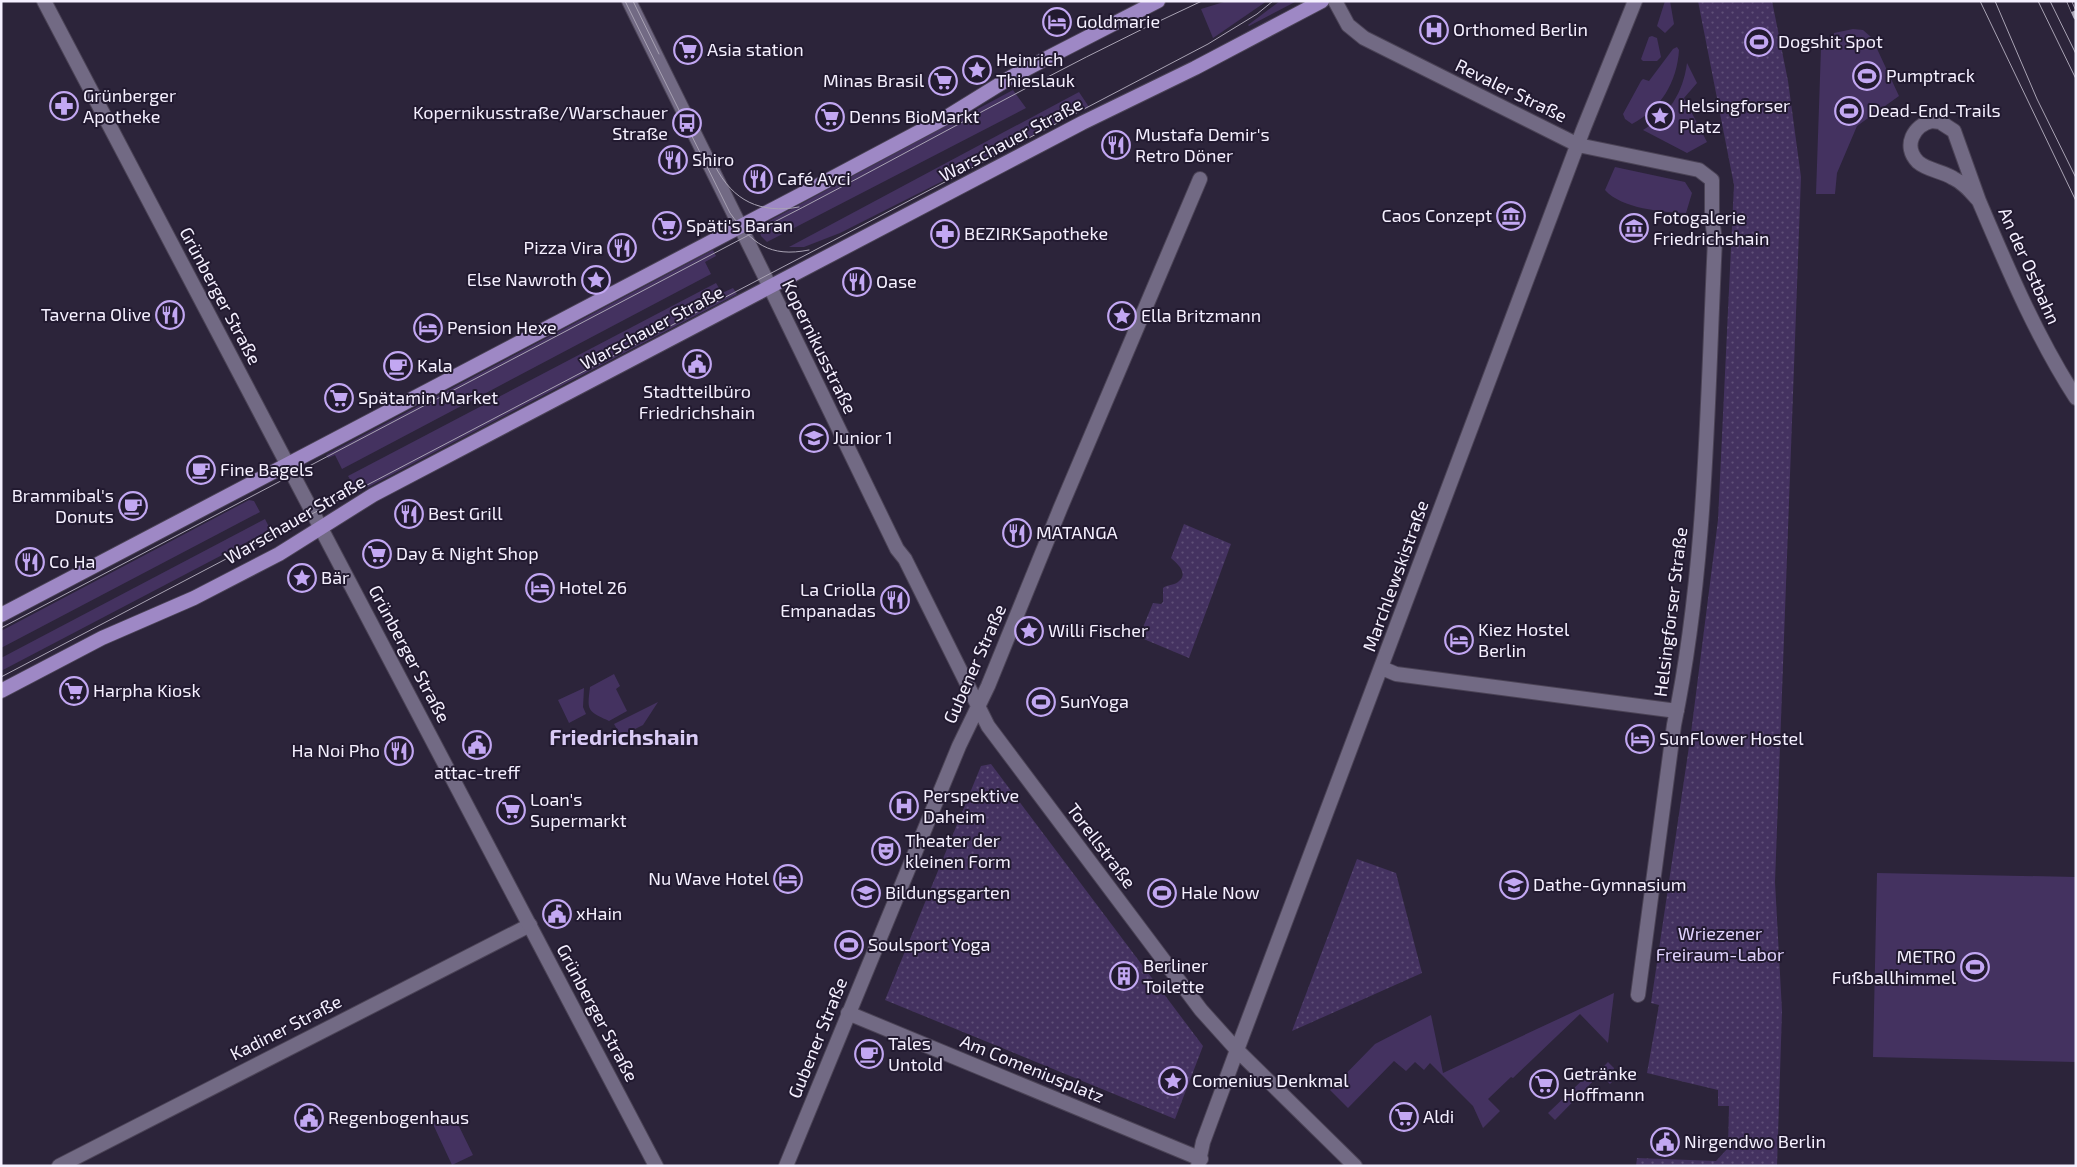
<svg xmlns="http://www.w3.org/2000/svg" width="2077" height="1167" viewBox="0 0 2077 1167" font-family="'Exo 2',sans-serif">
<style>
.grass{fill:#443260}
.park{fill:url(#park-dots)}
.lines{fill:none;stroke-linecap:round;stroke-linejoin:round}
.minor-casing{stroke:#4b4356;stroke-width:16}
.tertiary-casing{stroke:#4b4356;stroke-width:16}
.primary-casing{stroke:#4b4356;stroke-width:16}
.minor{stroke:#726a84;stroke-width:14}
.tertiary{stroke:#726a84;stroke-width:14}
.primary{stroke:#9e88c5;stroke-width:14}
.tram{stroke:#a9a3b4;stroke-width:1}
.rail-casing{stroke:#a9a3b4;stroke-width:5.5}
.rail{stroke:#221a30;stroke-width:4;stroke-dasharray:11;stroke-linecap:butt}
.labels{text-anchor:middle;stroke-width:4;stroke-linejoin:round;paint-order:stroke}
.poi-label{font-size:18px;fill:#f5f0ff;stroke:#221a30;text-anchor:start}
.street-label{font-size:18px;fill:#f5f0ff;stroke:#221a30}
.park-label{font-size:18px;fill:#e1d3fe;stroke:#221a30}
.district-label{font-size:22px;font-weight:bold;fill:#d9cbf5;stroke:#221a30}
</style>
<defs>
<pattern id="park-dots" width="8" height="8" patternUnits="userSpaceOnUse" patternTransform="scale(1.25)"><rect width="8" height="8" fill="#443260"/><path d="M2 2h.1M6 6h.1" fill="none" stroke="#605078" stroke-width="1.8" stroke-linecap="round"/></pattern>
</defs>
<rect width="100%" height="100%" fill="#2c243a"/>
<path class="grass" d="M1227 1H1267L1213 38 1201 9Z
M1280 1 1295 2 1249 26 1248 25Z
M1665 1H1670L1674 24 1665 33 1657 26Z
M1853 29 1863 30 1872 38 1899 96 1857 126 1837 173 1835 194H1816L1821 48 1834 49V33Z
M1652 36 1657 38 1661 57 1657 61H1643L1641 59 1649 37Z
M1677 47 1679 50C1677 82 1661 109 1632 124L1625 119 1623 114 1641 81 1643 79 1649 81 1673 49Z
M1687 63 1697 83 1684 98 1707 142 1687 153 1643 130C1669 115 1683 93 1687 63Z
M1013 90 1026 108 767 242 761 236 758 227Z
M1079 92 1089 107 840 233 804 247H789Z
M1615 167 1685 182 1692 193 1686 213C1662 212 1622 209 1605 190Z
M713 250 716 256 705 262 711 274 342 469 335 455 328 458 326 455Z
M716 283 722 293 733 288 737 294 353 495 349 494 346 489 354 486 348 476Z
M249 500 254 501 260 512 1 648V631Z
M265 519 269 527 266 532 1 671V658Z
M614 674 620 686 616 689 627 711 609 721C587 711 587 711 590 687Z
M584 688 583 707 586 714 569 723 558 700Z
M658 702 643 725 621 736 614 724Z
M1877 873 2076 877V1062L1873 1057Z
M1614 993 1608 1043 1580 1014 1513 1078 1511 1077 1488 1099 1500 1111 1483 1128 1473 1106 1430 1063 1424 1070 1415 1062 1406 1071 1394 1061 1348 1108 1330 1090 1375 1044 1431 1015 1443 1073Z
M1608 1062 1614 1068 1612 1082 1610 1084 1600 1074 1555 1120 1548 1113 1594 1069 1598 1072Z
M452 1112 473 1155 452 1165 432 1122Z"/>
<path class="park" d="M1698 1H1772L1788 81 1801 177 1775 882 1782 1011 1777 1166H1636L1637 1158 1716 1161 1728 1148 1729 1106H1718V1090L1647 1073 1659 1005 1651 1003 1691 733 1718 520 1734 185Z
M1184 524 1231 544 1189 658 1139 637 1153 603 1161 604 1163 602V588C1168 584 1173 586 1178 582 1189 574 1178 564 1171 558Z
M991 764 1203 1046 1175 1119 885 1000 981 766Z
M1357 859 1396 873 1422 973 1292 1031Z"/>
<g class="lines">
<defs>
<path id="minor" d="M1335 1 1348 25 1364 38 1578 145 1699 170 1712 180V220L1715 240C1707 402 1707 566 1674 725L1638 995
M1932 121 1940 122 1954 131 1979 201C1971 192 1964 183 1953 178 1942 171 1927 170 1918 162 1902 146 1914 125 1932 121Z
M1979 201C2008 269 2036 336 2076 398
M770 287 897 549 905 559 988 726 1201 1010 1237 1050 1355 1166
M1382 668 1396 674 1677 711
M848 1013 1201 1159
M59 1166 530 925
M786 1166 959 746 988 686 1060 509 1200 179
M1198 1166 1203 1142 1237 1050 1583 130 1635 1"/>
<path id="tertiary" d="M44 1 656 1166
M629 1 770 287"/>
<path id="primary" d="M1 615 802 194 945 118 1013 76 1051 56 1158 1
M1 691 102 638 194 598 279 554 373 495 1082 123 1195 68 1322 1"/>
</defs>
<use href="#minor" class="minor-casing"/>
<use href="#tertiary" class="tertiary-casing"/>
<use href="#primary" class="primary-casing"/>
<use href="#minor" class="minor"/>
<use href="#tertiary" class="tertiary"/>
<use href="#primary" class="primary"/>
<path class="tram" d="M625 1 730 213C752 243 769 258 809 250
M633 1 659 54
M1980 1 2076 201
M1995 1 2037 99 2076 178
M2038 1 2076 79
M2050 1 2076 54
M715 166C733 201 760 214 799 207
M1 628 745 237C898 160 1046 72 1202 1
M1 677 1208 44 1257 14 1273 1"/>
<defs>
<path id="rail" d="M2069 1 2076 17"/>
</defs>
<use href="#rail" class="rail-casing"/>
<use href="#rail" class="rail"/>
</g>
<defs>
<symbol id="hotel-ring" viewBox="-11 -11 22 22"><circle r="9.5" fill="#221a30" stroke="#c2a7f2" stroke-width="1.5"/><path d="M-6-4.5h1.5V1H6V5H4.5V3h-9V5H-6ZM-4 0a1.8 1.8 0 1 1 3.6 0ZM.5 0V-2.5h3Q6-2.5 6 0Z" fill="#c2a7f2"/></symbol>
<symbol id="hospital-ring" viewBox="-11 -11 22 22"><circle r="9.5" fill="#221a30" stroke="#c2a7f2" stroke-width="1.5"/><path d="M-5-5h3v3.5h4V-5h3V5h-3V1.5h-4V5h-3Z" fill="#c2a7f2"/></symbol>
<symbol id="stadium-ring" viewBox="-11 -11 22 22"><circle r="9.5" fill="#221a30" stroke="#c2a7f2" stroke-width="1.5"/><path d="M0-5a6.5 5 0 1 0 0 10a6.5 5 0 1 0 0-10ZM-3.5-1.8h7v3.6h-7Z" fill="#c2a7f2"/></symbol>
<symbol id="supermarket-ring" viewBox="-11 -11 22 22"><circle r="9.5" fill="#221a30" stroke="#c2a7f2" stroke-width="1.5"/><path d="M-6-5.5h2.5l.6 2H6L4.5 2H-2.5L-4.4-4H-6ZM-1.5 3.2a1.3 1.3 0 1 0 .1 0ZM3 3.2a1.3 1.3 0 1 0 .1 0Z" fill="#c2a7f2"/></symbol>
<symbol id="sight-ring" viewBox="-11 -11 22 22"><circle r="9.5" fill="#221a30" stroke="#c2a7f2" stroke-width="1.5"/><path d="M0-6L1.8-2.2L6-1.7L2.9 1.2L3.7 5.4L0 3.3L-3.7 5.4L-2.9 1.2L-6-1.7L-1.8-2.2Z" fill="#c2a7f2"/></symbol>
<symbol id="pharmacy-ring" viewBox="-11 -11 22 22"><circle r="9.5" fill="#221a30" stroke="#c2a7f2" stroke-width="1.5"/><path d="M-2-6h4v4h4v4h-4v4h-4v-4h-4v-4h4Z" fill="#c2a7f2"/></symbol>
<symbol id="bus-ring" viewBox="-11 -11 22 22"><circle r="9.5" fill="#221a30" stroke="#c2a7f2" stroke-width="1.5"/><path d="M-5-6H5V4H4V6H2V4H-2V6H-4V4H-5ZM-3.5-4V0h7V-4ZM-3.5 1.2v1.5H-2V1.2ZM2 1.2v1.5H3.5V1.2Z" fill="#c2a7f2"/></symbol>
<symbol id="restaurant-ring" viewBox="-11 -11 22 22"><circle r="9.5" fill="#221a30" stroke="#c2a7f2" stroke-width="1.5"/><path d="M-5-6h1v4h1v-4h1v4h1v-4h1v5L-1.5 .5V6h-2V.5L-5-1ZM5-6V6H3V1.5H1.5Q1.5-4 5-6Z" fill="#c2a7f2"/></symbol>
<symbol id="museum-ring" viewBox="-11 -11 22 22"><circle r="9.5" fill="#221a30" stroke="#c2a7f2" stroke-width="1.5"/><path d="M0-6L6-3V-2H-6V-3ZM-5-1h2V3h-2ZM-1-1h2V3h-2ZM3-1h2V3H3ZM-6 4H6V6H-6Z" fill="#c2a7f2"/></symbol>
<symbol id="civic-ring" viewBox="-11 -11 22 22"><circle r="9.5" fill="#221a30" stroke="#c2a7f2" stroke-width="1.5"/><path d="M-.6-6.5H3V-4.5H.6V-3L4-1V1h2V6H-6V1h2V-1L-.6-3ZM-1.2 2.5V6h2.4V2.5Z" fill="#c2a7f2"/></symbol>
<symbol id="cafe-ring" viewBox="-11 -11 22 22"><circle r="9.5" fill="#221a30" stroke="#c2a7f2" stroke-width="1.5"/><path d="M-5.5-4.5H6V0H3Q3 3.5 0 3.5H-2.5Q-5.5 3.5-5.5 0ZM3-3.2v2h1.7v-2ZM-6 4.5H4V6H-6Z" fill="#c2a7f2"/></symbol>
<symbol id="school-ring" viewBox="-11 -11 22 22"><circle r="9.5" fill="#221a30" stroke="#c2a7f2" stroke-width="1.5"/><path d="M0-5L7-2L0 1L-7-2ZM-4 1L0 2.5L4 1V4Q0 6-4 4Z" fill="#c2a7f2"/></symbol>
<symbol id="theatre-ring" viewBox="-11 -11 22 22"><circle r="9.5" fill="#221a30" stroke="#c2a7f2" stroke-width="1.5"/><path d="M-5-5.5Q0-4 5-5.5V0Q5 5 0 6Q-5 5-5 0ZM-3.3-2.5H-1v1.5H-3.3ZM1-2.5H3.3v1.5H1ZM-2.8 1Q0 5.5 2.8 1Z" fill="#c2a7f2"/></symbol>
<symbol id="building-ring" viewBox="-11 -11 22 22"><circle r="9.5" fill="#221a30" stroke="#c2a7f2" stroke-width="1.5"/><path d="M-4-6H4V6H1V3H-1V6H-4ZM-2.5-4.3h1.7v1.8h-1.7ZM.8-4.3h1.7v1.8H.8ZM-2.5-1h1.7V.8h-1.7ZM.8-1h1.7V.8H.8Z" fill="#c2a7f2"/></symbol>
</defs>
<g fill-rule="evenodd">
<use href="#hotel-ring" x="1041" y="6" width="32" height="32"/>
<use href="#hospital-ring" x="1418" y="14" width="32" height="32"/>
<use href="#stadium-ring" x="1743" y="26" width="32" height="32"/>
<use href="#supermarket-ring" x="672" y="34" width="32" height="32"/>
<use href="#sight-ring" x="961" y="54" width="32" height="32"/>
<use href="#stadium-ring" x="1851" y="60" width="32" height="32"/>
<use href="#supermarket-ring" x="927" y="65" width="32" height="32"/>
<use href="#pharmacy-ring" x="48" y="90" width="32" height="32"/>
<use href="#stadium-ring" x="1833" y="95" width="32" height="32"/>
<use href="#sight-ring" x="1644" y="100" width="32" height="32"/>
<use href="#supermarket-ring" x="814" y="101" width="32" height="32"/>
<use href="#bus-ring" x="671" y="107" width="32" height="32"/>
<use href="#restaurant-ring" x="1100" y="129" width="32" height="32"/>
<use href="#restaurant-ring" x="657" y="144" width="32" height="32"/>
<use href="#restaurant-ring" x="742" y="163" width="32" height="32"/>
<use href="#museum-ring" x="1495" y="200" width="32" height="32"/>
<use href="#supermarket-ring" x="651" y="210" width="32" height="32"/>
<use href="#museum-ring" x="1618" y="212" width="32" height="32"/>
<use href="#pharmacy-ring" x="929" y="218" width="32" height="32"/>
<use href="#restaurant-ring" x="606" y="232" width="32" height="32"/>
<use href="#sight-ring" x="580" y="264" width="32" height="32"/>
<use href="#restaurant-ring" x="841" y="266" width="32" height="32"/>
<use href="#restaurant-ring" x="154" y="299" width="32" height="32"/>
<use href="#sight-ring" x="1106" y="300" width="32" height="32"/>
<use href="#hotel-ring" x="412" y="312" width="32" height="32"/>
<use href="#civic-ring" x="681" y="348" width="32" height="32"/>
<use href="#cafe-ring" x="382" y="350" width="32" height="32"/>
<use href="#supermarket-ring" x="323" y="382" width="32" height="32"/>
<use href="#school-ring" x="798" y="422" width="32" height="32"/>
<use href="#cafe-ring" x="185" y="454" width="32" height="32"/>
<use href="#cafe-ring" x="117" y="490" width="32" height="32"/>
<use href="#restaurant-ring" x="393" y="498" width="32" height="32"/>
<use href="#restaurant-ring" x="1001" y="517" width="32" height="32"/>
<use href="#supermarket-ring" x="361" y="538" width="32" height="32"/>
<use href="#restaurant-ring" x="14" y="546" width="32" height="32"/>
<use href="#sight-ring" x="286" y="562" width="32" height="32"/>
<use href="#hotel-ring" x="524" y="572" width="32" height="32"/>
<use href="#restaurant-ring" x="879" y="584" width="32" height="32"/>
<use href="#sight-ring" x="1013" y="615" width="32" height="32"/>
<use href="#hotel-ring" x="1443" y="624" width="32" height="32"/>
<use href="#supermarket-ring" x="58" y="675" width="32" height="32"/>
<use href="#stadium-ring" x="1025" y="686" width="32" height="32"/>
<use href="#hotel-ring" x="1624" y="723" width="32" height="32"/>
<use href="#civic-ring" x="461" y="729" width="32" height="32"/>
<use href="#restaurant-ring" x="383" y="735" width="32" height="32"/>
<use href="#hospital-ring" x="888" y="790" width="32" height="32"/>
<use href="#supermarket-ring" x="495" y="794" width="32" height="32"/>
<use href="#theatre-ring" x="870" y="835" width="32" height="32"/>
<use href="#hotel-ring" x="772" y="863" width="32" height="32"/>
<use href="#school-ring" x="1498" y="869" width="32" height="32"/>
<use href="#school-ring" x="850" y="877" width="32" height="32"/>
<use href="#stadium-ring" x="1146" y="877" width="32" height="32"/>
<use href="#civic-ring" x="541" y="898" width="32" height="32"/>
<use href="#stadium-ring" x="833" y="929" width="32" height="32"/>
<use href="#stadium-ring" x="1959" y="951" width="32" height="32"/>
<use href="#building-ring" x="1108" y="960" width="32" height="32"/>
<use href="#cafe-ring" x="853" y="1038" width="32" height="32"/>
<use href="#sight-ring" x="1157" y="1065" width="32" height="32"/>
<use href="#supermarket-ring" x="1528" y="1068" width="32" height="32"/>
<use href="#supermarket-ring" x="1388" y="1101" width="32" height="32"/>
<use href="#civic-ring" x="293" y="1102" width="32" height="32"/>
<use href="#civic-ring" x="1649" y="1126" width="32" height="32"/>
</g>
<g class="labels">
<g class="poi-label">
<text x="1076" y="28">Goldmarie</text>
<text x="1453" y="36">Orthomed Berlin</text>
<text x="1778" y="48">Dogshit Spot</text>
<text x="707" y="56">Asia station</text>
<text x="996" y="66">Heinrich<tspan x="996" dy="21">Thieslauk</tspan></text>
<text x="1886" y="82">Pumptrack</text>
<text x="924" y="87" text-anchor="end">Minas Brasil</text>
<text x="83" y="102">Grünberger<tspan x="83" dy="21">Apotheke</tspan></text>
<text x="1679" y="112">Helsingforser<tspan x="1679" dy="21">Platz</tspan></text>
<text x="1868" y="117">Dead-End-Trails</text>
<text x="668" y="119" text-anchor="end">Kopernikusstraße/Warschauer<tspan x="668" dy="21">Straße</tspan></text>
<text x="849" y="123">Denns BioMarkt</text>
<text x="1135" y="141">Mustafa Demir's<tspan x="1135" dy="21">Retro Döner</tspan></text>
<text x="692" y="166">Shiro</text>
<text x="777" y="185">Café Avci</text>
<text x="1492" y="222" text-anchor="end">Caos Conzept</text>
<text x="1653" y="224">Fotogalerie<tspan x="1653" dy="21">Friedrichshain</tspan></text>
<text x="686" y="232">Späti's Baran</text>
<text x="964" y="240">BEZIRKSapotheke</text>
<text x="603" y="254" text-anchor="end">Pizza Vira</text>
<text x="577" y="286" text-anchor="end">Else Nawroth</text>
<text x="876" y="288">Oase</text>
<text x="151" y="321" text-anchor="end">Taverna Olive</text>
<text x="1141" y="322">Ella Britzmann</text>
<text x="447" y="334">Pension Hexe</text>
<text x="417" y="372">Kala</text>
<text x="697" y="398" text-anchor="middle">Stadtteilbüro<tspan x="697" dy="21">Friedrichshain</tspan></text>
<text x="358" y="404">Spätamin Market</text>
<text x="833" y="444">Junior 1</text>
<text x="220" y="476">Fine Bagels</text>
<text x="114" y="502" text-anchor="end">Brammibal's<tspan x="114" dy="21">Donuts</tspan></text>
<text x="428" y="520">Best Grill</text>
<text x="1036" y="539">MATANGA</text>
<text x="396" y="560">Day &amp; Night Shop</text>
<text x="49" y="568">Co Ha</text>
<text x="321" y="584">Bär</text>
<text x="559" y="594">Hotel 26</text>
<text x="876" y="596" text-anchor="end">La Criolla<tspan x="876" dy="21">Empanadas</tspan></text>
<text x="1478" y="636">Kiez Hostel<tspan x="1478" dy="21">Berlin</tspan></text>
<text x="1048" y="637">Willi Fischer</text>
<text x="93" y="697">Harpha Kiosk</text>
<text x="1060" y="708">SunYoga</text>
<text x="1659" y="745">SunFlower Hostel</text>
<text x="380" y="757" text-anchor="end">Ha Noi Pho</text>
<text x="477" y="779" text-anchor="middle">attac-treff</text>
<text x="923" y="802">Perspektive<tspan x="923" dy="21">Daheim</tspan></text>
<text x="530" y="806">Loan's<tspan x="530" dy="21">Supermarkt</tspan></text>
<text x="905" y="847">Theater der<tspan x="905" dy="21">kleinen Form</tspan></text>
<text x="769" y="885" text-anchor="end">Nu Wave Hotel</text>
<text x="1533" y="891">Dathe-Gymnasium</text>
<text x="885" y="899">Bildungsgarten</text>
<text x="1181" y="899">Hale Now</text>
<text x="576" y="920">xHain</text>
<text x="868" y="951">Soulsport Yoga</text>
<text x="1956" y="963" text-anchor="end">METRO<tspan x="1956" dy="21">Fußballhimmel</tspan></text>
<text x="1143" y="972">Berliner<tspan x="1143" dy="21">Toilette</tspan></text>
<text x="888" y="1050">Tales<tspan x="888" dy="21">Untold</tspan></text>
<text x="1563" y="1080">Getränke<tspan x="1563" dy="21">Hoffmann</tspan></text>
<text x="1192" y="1087">Comenius Denkmal</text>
<text x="1423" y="1123">Aldi</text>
<text x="328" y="1124">Regenbogenhaus</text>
<text x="1684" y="1148">Nirgendwo Berlin</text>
</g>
<g class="street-label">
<text transform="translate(1511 91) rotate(26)" y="6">Revaler Straße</text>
<text transform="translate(1011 140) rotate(-28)" y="6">Warschauer Straße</text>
<text transform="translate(2029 266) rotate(66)" y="6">An der Ostbahn</text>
<text transform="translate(220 296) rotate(62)" y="6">Grünberger Straße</text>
<text transform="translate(652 328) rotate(-28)" y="6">Warschauer Straße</text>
<text transform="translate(819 347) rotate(64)" y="6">Kopernikusstraße</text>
<text transform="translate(295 520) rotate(-30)" y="6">Warschauer Straße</text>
<text transform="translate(1396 576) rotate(-70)" y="6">Marchlewskistraße</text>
<text transform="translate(1671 612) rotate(-83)" y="6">Helsingforser Straße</text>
<text transform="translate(409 654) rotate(62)" y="6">Grünberger Straße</text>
<text transform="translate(975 664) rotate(-66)" y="6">Gubener Straße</text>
<text transform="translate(1101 846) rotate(53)" y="6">Torellstraße</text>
<text transform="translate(597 1013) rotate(62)" y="6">Grünberger Straße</text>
<text transform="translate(286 1028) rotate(-27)" y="6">Kadiner Straße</text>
<text transform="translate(818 1038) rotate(-68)" y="6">Gubener Straße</text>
<text transform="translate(1032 1069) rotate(22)" y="6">Am Comeniusplatz</text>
</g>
<g class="park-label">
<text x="1720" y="940">Wriezener<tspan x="1720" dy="21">Freiraum-Labor</tspan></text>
</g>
<g class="district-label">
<text x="624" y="745">Friedrichshain</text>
</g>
</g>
<rect width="2077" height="1167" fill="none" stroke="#f5f0ff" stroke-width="5"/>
</svg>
